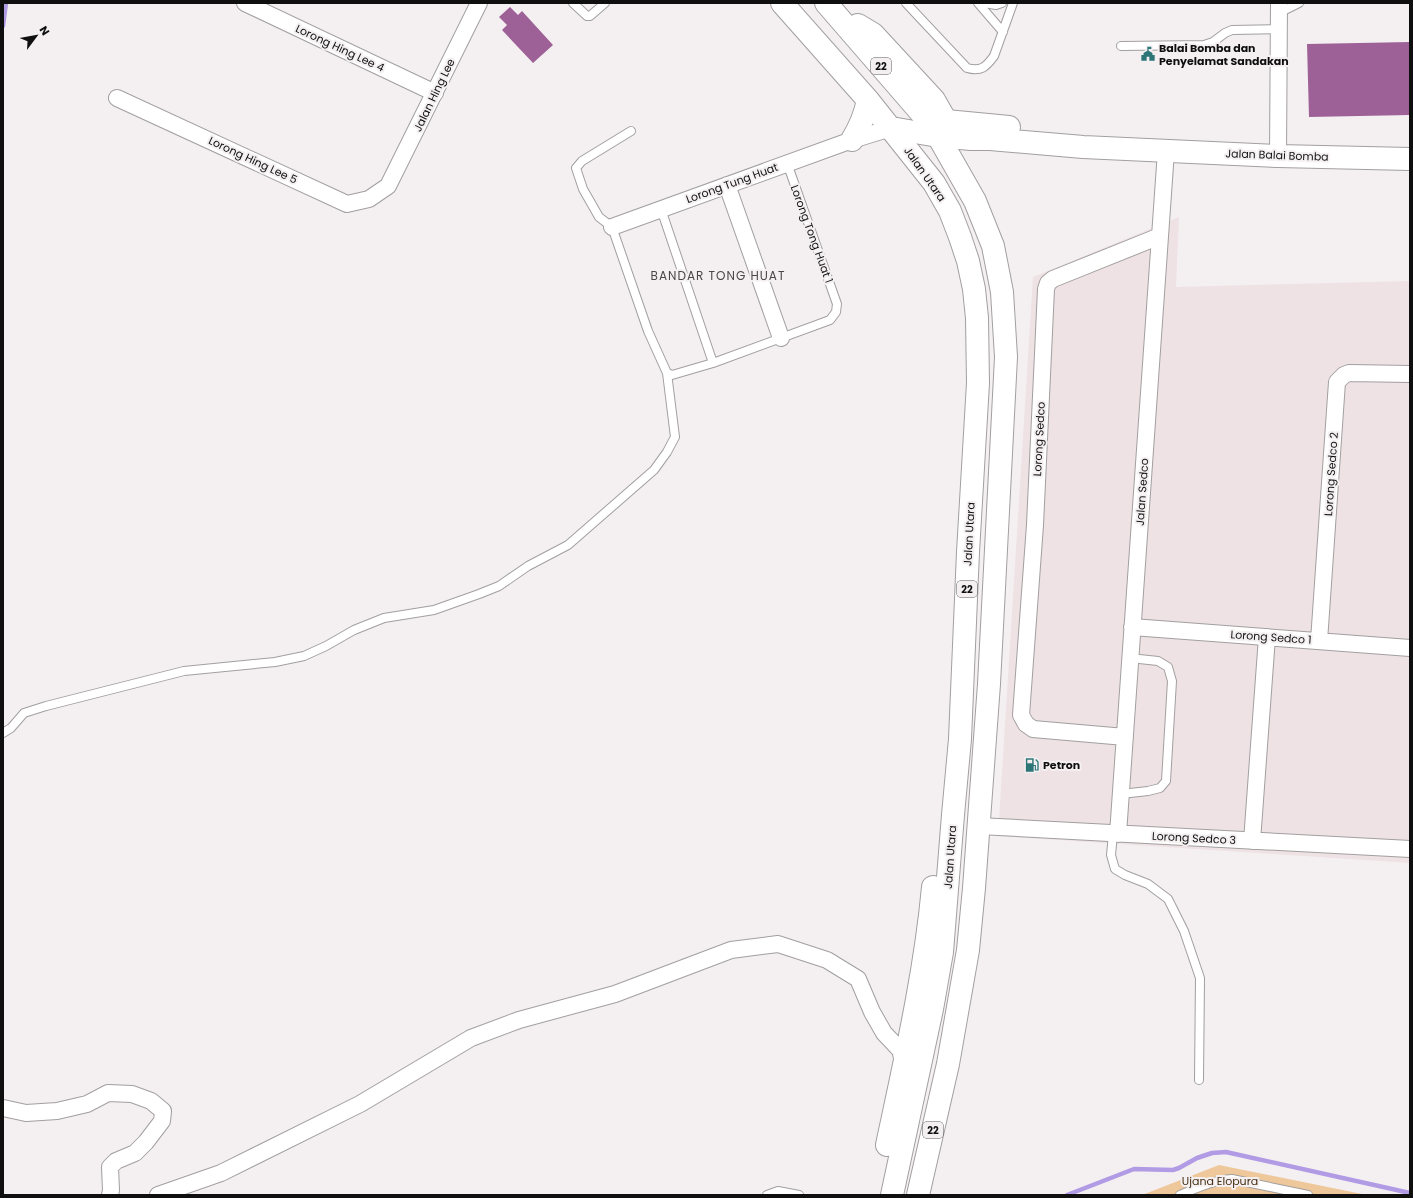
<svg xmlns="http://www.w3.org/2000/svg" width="1413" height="1198" viewBox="0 0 1413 1198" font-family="Poppins,sans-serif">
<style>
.built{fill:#eee2e5}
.green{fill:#eec89b}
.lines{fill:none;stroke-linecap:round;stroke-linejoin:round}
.stream{stroke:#b09be4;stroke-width:4.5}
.building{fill:#9d6197}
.lane-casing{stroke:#a29f9f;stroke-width:10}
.street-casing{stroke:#a29f9f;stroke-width:18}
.secondary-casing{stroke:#a29f9f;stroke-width:24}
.highway-casing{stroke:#a29f9f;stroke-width:24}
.lane{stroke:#fff;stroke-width:8}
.street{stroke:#fff;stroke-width:16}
.secondary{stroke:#fff;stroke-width:22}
.highway{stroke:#fff;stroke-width:22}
.labels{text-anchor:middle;stroke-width:4;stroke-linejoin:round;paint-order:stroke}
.shield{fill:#f4f0f1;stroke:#545253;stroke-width:1}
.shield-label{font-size:10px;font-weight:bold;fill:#100f0f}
.street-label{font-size:11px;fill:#100f0f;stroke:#f4f0f1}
.poi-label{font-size:11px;font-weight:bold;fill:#100f0f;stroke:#f4f0f1;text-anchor:start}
.park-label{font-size:11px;fill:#452e11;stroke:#f4f0f1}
.neighbourhood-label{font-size:12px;letter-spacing:1px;fill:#4b4748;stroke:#f4f0f1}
</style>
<rect width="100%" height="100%" fill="#f4f0f1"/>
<path class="built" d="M1179 217 1176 287 1410 281V863L998 836 1033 277Z"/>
<path class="green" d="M1219 1165 1367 1195H1142Z"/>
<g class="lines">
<path class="stream" d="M3 26 6 3
M1067 1195 1134 1169 1173 1170 1179 1168 1197 1158 1212 1153 1226 1152 1410 1193"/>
</g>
<path class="building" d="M510 7 518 15 522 11 553 45 533 63 502 30 507 25 499 17Z
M1410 42V115L1309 117 1307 44Z"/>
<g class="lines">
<defs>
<path id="lane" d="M573 3 587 16H590L605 3
M906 3 967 68C981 72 986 67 994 56L1013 3
M978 3 1003 32
M984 3 996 5 1002 3
M1279 13 1299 3
M1121 46 1204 45 1213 42 1225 33 1232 30 1279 29
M631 131 582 161 576 168 583 189 599 217 612 227 648 331 667 373 672 375 713 363
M661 209 713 363 830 320 836 312 837 304 787 163
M3 733 11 728 24 713 46 706 184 671 275 662 304 656 326 646 354 630 384 618 434 610 479 594 499 586 528 566 568 545 654 470 667 452 675 437 667 373
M1121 794 1148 791 1160 788 1166 781 1172 681 1168 667 1158 661 1130 658
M1113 834 1111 855 1115 869 1125 875 1148 884 1168 899 1184 931 1200 978 1199 1080
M767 1195 778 1191 799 1195
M1180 1195C1197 1188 1214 1180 1232 1179L1308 1195"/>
<path id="street" d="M245 3 435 93
M117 98 347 204 369 199 388 186 479 3
M1278 156 1279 3
M727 185 781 338
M612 227 852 140 891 128
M1132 627 1410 648
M1319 641 1337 382 1344 375 1349 373 1410 374
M1125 737 1033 729 1026 724 1021 715 1035 525 1046 289 1048 283 1053 279 1160 236
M979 826 1410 849
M1118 834 1166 151
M1252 841 1267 637
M3 1108 26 1113 57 1111 87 1104 108 1093 132 1094 151 1101 163 1111 162 1121 146 1142 135 1153 116 1161 110 1167 111 1190 110 1195
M158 1195 221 1173 360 1104 471 1038 519 1020 615 994 731 950 778 944 827 960 858 979 872 1012 884 1033 900 1050 904 1065"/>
<path id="secondary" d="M928 122 946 121 1009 127
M891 128 938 136 971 139H990L1083 147 1278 156 1410 159"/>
<path id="highway" d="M782 3 868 100 934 183 950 211 960 237 968 261 974 289 977 318 978 383 968 552 960 739 953 815 942 952 932 1009 892 1195
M826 3 929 122 938 136 975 201 993 246 1002 292 1006 357 989 684 974 888 968 950 948 1064 918 1195
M858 25 873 34 934 100 946 121 947 137
M852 140C860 127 865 115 868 100
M887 1145C905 1060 925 974 933 887"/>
</defs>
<use href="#lane" class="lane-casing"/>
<use href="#street" class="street-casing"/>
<use href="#secondary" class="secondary-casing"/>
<use href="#highway" class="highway-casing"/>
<use href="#lane" class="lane"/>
<use href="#street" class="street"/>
<use href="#secondary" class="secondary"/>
<use href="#highway" class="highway"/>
</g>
<defs>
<symbol id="civic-bare" viewBox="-9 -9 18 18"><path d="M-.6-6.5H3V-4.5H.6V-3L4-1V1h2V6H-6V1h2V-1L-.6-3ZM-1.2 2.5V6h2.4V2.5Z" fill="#2c7677" stroke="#f4f0f1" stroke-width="2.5" paint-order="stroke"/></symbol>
<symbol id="fuel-bare" viewBox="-9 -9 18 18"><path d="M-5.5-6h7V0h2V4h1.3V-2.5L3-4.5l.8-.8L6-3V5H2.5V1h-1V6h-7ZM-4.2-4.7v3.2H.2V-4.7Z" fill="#2c7677" stroke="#f4f0f1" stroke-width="2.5" paint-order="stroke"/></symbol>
</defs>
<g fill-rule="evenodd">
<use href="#civic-bare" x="1138" y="44" width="20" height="20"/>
<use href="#fuel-bare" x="1022" y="755" width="20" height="20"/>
</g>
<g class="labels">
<g class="shield">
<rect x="871" y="58" width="20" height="16" rx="3"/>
<rect x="957" y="581" width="20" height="16" rx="3"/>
<rect x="923" y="1122" width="20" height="16" rx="3"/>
</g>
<g class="shield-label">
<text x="881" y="70">22</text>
<text x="967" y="593">22</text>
<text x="933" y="1134">22</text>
</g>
<g class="street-label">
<text transform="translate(340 48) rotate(25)" y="4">Lorong Hing Lee 4</text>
<text transform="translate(434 95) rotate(-64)" y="4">Jalan Hing Lee</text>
<text transform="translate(1277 155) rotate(2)" y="4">Jalan Balai Bomba</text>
<text transform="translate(253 160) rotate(25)" y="4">Lorong Hing Lee 5</text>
<text transform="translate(925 174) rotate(55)" y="4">Jalan Utara</text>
<text transform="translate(732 183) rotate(-20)" y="4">Lorong Tung Huat</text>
<text transform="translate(812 234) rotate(70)" y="4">Lorong Tong Huat 1</text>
<text transform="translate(1039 439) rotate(-87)" y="4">Lorong Sedco</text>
<text transform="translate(1331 474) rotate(-86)" y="4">Lorong Sedco 2</text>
<text transform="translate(1142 492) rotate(-86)" y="4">Jalan Sedco</text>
<text transform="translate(969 534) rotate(-87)" y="4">Jalan Utara</text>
<text transform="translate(1271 637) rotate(4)" y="4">Lorong Sedco 1</text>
<text transform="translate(1194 838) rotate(3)" y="4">Lorong Sedco 3</text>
<text transform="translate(950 857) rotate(-86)" y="4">Jalan Utara</text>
</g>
<g class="poi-label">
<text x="1159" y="52">Balai Bomba dan<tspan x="1159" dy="13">Penyelamat Sandakan</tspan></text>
<text x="1043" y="769">Petron</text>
</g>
<g class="park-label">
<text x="1220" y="1185">Ujana Elopura</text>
</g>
<g class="neighbourhood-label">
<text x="718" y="280">BANDAR TONG HUAT</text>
</g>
</g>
<rect width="1413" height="1198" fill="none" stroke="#100f0f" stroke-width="8"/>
<g transform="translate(36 36) rotate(58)" stroke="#f4f0f1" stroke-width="3" paint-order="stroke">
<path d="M0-3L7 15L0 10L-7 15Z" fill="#100f0f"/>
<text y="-6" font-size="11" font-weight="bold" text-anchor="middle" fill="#100f0f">N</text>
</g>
</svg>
